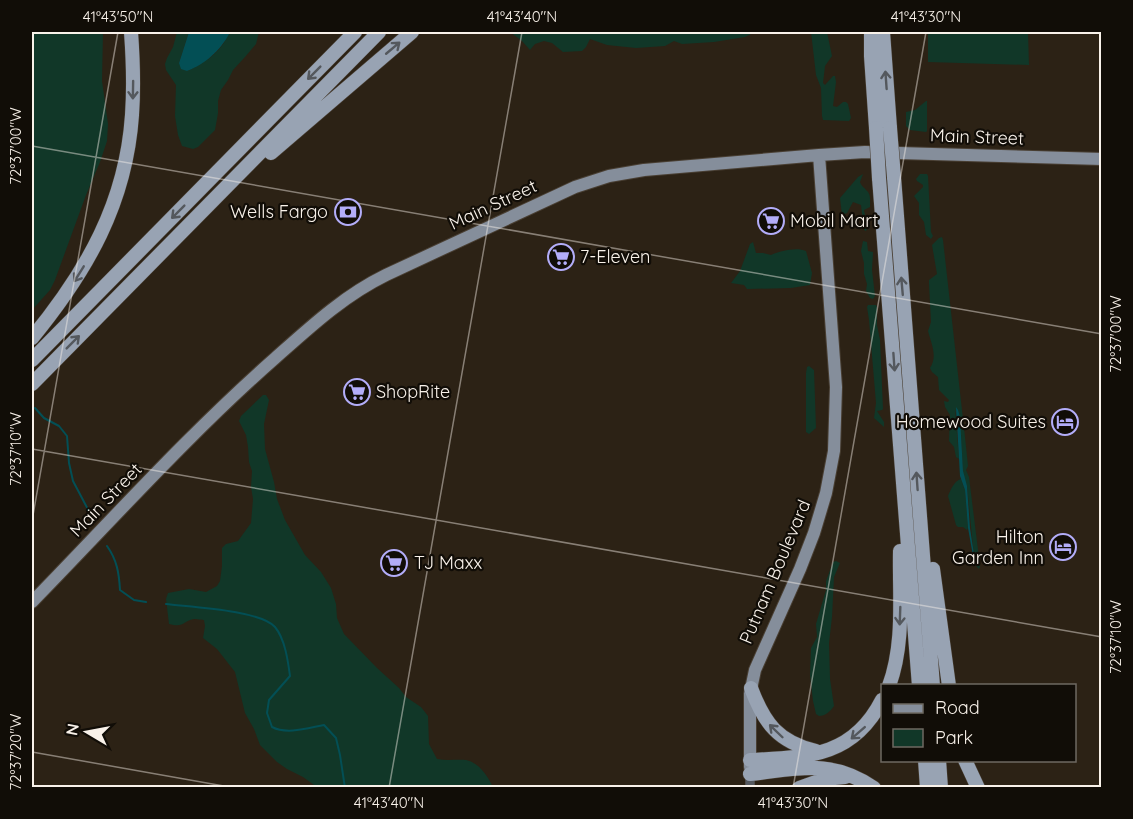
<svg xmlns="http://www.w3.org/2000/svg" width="1133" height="819" viewBox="0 0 1133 819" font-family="Quicksand,sans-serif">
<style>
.green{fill:#113728}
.water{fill:#034f55}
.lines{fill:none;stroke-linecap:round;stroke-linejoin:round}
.stream{stroke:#034f55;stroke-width:2}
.minor-casing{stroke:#493f33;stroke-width:10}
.major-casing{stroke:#493f33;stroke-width:14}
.highway-casing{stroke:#493f33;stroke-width:15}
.minor{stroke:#555960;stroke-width:9}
.major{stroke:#858e9b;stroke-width:12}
.highway{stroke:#98a3b3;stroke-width:14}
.highway-bridge-casing{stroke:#493f33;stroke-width:15;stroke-linecap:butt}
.highway-bridge{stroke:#98a3b3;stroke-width:14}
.oneway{stroke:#54585d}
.ticks{fill:none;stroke:#f9f2ea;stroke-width:1.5;stroke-opacity:0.45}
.labels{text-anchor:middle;stroke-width:4.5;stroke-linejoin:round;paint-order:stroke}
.street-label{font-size:18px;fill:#f9f2ea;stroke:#110d07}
.poi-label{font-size:18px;fill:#f9f2ea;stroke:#110d07;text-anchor:start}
.neatline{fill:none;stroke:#f9f2ea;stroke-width:2}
.ticks-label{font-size:15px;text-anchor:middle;fill:#f9f2ea}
</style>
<rect width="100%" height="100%" fill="#2c2215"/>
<path class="green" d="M32 32H103L102 81 108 124 107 141 100 162 86 195 55 280 50 290 32 310Z
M177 32H189L179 63 187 71C202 65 226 49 228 32H259L256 44 245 57 233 70 228 80 221 90 218 101V113L215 130 198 147 193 149 182 146 178 135 175 116 176 85 166 70 165 64 167 58 173 47Z
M510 32H755L745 37 714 42 682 44 674 41 665 46 636 48 607 45 590 39 586 47 582 51 563 52 552 43 544 41 535 44 530 50 522 41Z
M811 32H827L832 56 825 66 823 83 825 85 833 76H835L836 82 833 106 837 107 843 102H846L848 104 851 118 849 121 823 120 822 116 821 88 816 75Z
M928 32H1079H1028L1029 65 928 62Z
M926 101H927V131L926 132 910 130 906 126V112L915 110Z
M863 174 860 182C862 187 864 187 867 191 871 194 870 202 870 207L864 210 865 215 870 223 866 231 864 230 866 224 862 214 861 205 853 202 847 213 842 215 840 198 858 177Z
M920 174H927L928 176 931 232 933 236 931 239 926 235 924 222 919 215V203L914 196 923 187V185L917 181 916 179Z
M942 237 943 240 965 437 968 466 966 470 969 477 980 566 979 569 976 566 974 556 967 486 963 475 961 435 955 409 959 459 956 457 954 447 949 441 950 415 945 407 944 401 948 402 949 400 939 390 938 377 932 372 930 368C938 356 931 343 928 331L931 322 929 284V280L937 274 932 245 939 238Z
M863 241 867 242 868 251 873 252 872 270 875 296 873 299 870 298 866 291 867 284 864 274V263L861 251Z
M753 242 756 253H763L771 255C781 251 796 247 806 251L812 273 810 285 791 288 747 289 744 285 731 283 740 271 750 244Z
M868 305H876L877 307V325L880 340 883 409 882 410 877 411 884 422V427L874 418 876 403 869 320 867 307Z
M809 366 814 370 816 428 809 434 806 432V373L807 367Z
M263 395H266L269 400 264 424 265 449 274 482 277 499 285 520 305 555 321 572 331 588 336 604 337 618 344 634 377 668 399 688 406 697 421 707 428 716 429 744 437 759C447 761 457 759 466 760 480 763 488 777 493 787H317L303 777 287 769 277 762 260 745 254 729 245 713 235 672 217 649 203 638 205 626 204 620C204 620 194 619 194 619 182 621 185 628 169 624L166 599 168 593 189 589 206 592 217 586 220 581 222 566V548L226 544 238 541 251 523 253 499 251 487 252 471 249 462 248 447 246 435 239 421 241 416Z
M961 479 965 490 968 528 967 530 963 527H958L956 525 948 496C951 489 954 481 961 479Z
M836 561 840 563 834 577 832 617 829 643 830 679 834 706C831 711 825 716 819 716L816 714 813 701 810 675 811 648 817 637 816 624 826 590V581L833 562Z"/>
<path class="water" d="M189 32H228L229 34C221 50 204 65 187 71L181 69 179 63Z
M956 407 958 410 960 417 963 471 967 486 970 528 974 554 973 556 968 528 965 490 960 476Z"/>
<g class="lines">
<path class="stream" d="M35 408 44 418 59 426 67 436 69 463 73 481 92 517
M107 546C117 560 119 573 120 590L134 600 146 602
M166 604C190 607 260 610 275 627 285 639 288 661 290 676L269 700 267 713 272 727C287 735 308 728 324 725L336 738 340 755 345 788"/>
<defs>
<path id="minor" d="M750 774V788"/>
<path id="major" d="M32 602C111 521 188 435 273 360 309 328 343 296 386 275L575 187 609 176 644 170 819 155 865 152 1102 159
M750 767V694L755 670 800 569 814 533 826 493 834 451 836 387 819 155"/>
<path id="highway" d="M871 32V56L876 128
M883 32 890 128
M271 153 412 32
M894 177 933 686
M879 178 919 686
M32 338C87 271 126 203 132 115 134 87 133 59 131 32
M32 360 355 32
M32 384 379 32
M933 569 949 686
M889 686C905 642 899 596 900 551
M751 688C764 723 778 742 816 751
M750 760C808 757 853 757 882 700
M925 760 927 788
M939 760 941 788
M965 760 978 788
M750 774C798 769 830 758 874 788
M799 788 824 779 845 777"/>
</defs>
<use href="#minor" class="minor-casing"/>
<use href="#major" class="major-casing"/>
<use href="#highway" class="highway-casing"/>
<use href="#minor" class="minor"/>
<use href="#major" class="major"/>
<use href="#highway" class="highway"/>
<defs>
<path id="highway-bridge" d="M876 128 879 178
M890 128 894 177"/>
</defs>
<use href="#highway-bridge" class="highway-bridge-casing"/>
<use href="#highway-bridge" class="highway-bridge"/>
</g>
<defs><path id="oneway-shaft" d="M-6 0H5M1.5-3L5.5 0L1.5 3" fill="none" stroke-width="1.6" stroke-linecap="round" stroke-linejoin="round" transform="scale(1.5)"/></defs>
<g class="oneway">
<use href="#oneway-shaft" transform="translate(393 48) rotate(-40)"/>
<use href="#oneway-shaft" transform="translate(314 73) rotate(135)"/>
<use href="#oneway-shaft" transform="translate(886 80) rotate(-94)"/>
<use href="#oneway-shaft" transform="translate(133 90) rotate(91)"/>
<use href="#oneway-shaft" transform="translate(178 212) rotate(135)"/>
<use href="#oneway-shaft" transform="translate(79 274) rotate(122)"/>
<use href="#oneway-shaft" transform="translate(902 286) rotate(-95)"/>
<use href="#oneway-shaft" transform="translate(73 342) rotate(-45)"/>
<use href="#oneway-shaft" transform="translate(894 362) rotate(86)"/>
<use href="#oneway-shaft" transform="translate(917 481) rotate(-94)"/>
<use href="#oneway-shaft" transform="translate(900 616) rotate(92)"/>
<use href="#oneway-shaft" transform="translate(776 731) rotate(-136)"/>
<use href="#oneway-shaft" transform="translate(858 733) rotate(139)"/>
</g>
<path class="ticks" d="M1101 32H1102M32 146 1102 334M32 449 1102 637M32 521 118 32M32 752 235 788M389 788 522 32M793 788 926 32"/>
<defs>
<symbol id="bank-ring" viewBox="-11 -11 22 22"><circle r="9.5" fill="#110d07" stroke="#b3adf9" stroke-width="1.5"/><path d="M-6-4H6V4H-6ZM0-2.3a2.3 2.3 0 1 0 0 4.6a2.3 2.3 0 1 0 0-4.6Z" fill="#b3adf9"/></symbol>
<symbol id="supermarket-ring" viewBox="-11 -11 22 22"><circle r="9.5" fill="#110d07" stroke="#b3adf9" stroke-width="1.5"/><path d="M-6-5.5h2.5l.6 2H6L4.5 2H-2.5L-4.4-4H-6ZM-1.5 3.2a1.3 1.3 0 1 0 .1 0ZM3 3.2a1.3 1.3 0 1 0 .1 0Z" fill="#b3adf9"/></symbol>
<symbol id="hotel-ring" viewBox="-11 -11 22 22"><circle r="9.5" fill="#110d07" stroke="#b3adf9" stroke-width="1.5"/><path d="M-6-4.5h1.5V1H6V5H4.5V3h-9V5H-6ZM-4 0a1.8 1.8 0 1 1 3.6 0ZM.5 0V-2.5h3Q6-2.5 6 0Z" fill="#b3adf9"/></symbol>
</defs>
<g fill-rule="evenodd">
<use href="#bank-ring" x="333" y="197" width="30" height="30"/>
<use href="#supermarket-ring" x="756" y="206" width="30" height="30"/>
<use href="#supermarket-ring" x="546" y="242" width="30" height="30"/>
<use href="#supermarket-ring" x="342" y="377" width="30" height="30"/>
<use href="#hotel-ring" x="1050" y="407" width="30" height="30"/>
<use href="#hotel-ring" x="1048" y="532" width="30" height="30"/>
<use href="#supermarket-ring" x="379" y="548" width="30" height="30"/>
</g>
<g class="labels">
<g class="street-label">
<text transform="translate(977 137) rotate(2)" y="6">Main Street</text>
<text transform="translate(493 205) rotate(-25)" y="6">Main Street</text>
<text transform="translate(106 500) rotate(-46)" y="6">Main Street</text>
<text transform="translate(775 572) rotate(-67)" y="6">Putnam Boulevard</text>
</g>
<g class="poi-label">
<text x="328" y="218" text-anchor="end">Wells Fargo</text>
<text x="790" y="227">Mobil Mart</text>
<text x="580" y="263">7-Eleven</text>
<text x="376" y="398">ShopRite</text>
<text x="1046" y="428" text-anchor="end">Homewood Suites</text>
<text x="1044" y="543" text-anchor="end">Hilton<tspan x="1044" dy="21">Garden Inn</tspan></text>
<text x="414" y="569">TJ Maxx</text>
</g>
</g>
<rect width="1133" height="819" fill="none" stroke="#110d07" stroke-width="66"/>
<rect x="881" y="684" width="195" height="78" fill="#110d07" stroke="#6e6962" stroke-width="1.5"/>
<rect x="893" y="704" width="30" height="9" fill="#858e9b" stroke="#6e6962" stroke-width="1.5"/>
<text x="935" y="714" font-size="18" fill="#f9f2ea">Road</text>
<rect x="893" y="729" width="30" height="18" fill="#113728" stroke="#6e6962" stroke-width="1.5"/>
<text x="935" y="744" font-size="18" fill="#f9f2ea">Park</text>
<g transform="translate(87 732) rotate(280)" stroke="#110d07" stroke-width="4.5" paint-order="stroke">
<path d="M0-4.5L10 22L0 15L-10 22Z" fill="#f9f2ea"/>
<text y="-9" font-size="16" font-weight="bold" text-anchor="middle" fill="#f9f2ea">N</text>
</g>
<rect x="33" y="33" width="1067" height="753" class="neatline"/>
<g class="ticks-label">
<text x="118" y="22">41°43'50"N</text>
<text x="522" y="22">41°43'40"N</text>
<text x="926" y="22">41°43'30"N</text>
<text transform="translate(16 146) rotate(-90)" y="5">72°37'00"W</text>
<text transform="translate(1116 334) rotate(-90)" y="5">72°37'00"W</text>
<text transform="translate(16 449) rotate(-90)" y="5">72°37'10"W</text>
<text transform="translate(1116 637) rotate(-90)" y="5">72°37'10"W</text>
<text transform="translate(16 752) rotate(-90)" y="5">72°37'20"W</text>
<text x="389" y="808">41°43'40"N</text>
<text x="793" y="808">41°43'30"N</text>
</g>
</svg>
